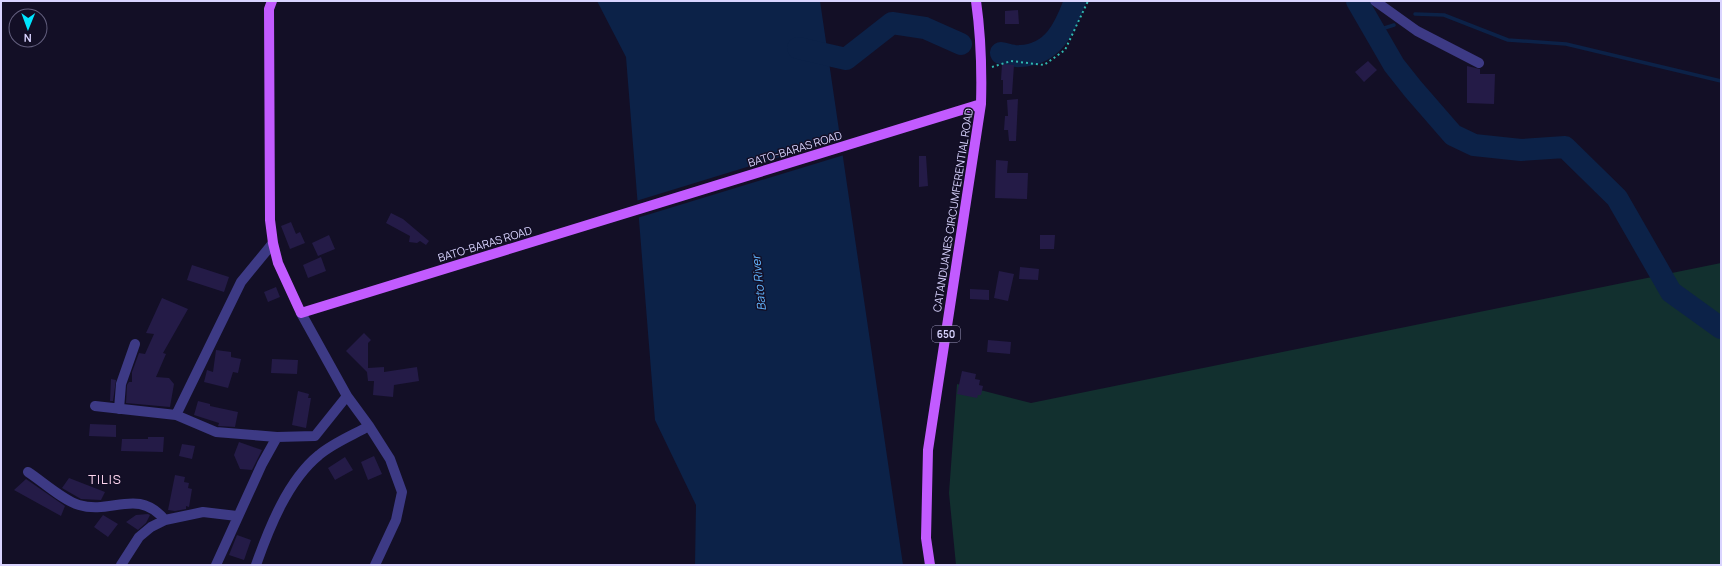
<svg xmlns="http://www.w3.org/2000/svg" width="1722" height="566" viewBox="0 0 1722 566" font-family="Manrope,sans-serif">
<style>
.green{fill:#12302f}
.water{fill:#0c2248}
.pier{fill:#130f26}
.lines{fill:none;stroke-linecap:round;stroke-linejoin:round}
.stream{stroke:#0c2248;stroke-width:3.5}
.river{stroke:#0c2248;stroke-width:22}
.building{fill:#241b47}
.path{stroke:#2fb8b0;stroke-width:2;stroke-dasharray:2 3;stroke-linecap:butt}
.minor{stroke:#3d3a85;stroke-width:10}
.major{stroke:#c25bff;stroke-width:10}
.labels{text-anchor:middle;stroke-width:3;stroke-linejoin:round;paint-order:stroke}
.shield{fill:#130f26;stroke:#9e99be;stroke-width:1}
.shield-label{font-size:10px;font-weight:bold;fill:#d9d4ff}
.street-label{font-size:11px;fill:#d9d4ff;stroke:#130f26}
.water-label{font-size:12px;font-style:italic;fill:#62b6ff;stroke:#130f26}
.quarter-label{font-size:13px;letter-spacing:1px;fill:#ffd6f0;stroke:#130f26}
</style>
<rect width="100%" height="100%" fill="#130f26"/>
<path class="green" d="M1721 263V565H956L949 493 957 384 1031 403Z"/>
<path class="water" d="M597 1H820L903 565H695L696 505 655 420 626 57Z"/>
<path class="pier" d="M842 138 844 155 637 218 636 201Z"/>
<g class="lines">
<path class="stream" d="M1415 14 1444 15 1508 40 1566 44 1721 81
M1375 31 1394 25"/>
<path class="river" d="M1357 1 1394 65 1413 89 1453 135 1474 145 1521 150 1565 147 1617 198 1671 292 1721 328
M798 48 846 59 892 23 925 28 961 44
M1001 53C1007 54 1014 57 1020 56 1053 55 1065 28 1075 1"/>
</g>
<path class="building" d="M1018 10 1019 24H1005V11Z
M1368 61 1377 70 1364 82 1355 72Z
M1002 64 1014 65 1012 94H1003V80H1001Z
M1467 66 1480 69V74H1495L1494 104 1467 103Z
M1018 99 1016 141H1009L1008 130H1004L1005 116H1008L1007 100Z
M919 156H926L928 186 919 187Z
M996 160 1008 161 1007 173H1028L1027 199 995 198Z
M391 213 403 219 429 241 426 245 420 241 417 243 409 242 410 236 386 223Z
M291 222 296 234 300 232 305 243 290 249 281 226Z
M329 235 335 249 318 256 312 243Z
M1040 235H1055L1054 249H1040Z
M321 257 326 271 308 278 303 265Z
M192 265 229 277 224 292 187 280Z
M1020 267 1039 269 1038 280 1019 279Z
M999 271 1014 274 1008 301 994 298Z
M276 287 280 297 268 302 264 292Z
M970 289 989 290V300L970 299Z
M162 298 188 309 163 353 166 354 156 377 169 378 174 384 170 407 126 403 127 385 129 382H132V372L139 353 145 354 154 334 146 333Z
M364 333 371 340 368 343V368L384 367V372L417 367 419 381 394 385 393 397 373 395 374 381H368L367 372 346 351Z
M988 340 1011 342 1010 354 987 352Z
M216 350 231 352V357L241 359 238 373 233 372 228 388 204 382 207 370 213 372Z
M272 359 298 360 297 374 271 373Z
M962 371 976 374 975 379 980 380 979 385 983 386 981 395H978L977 398 957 394Z
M111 379 116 380 113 401H110Z
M298 391 309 394 308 398H311L306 428 292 425Z
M198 401 210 404V406L238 412 235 427 218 426 219 423 194 415Z
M90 424 116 425V437L89 436Z
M148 437H164L163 452 121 451 122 439H148Z
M239 442 262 450 252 470 240 469 234 455Z
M182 444 195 446 192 459 179 456Z
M374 456 382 474 368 480 361 462Z
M345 457 353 470 335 480 328 468Z
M175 475 185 477 184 482 189 483 188 488 192 489 189 507 186 506V509L175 511 168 510Z
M69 478 105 492 101 500 81 499 62 488Z
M26 479 65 506 61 516 14 490Z
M148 514 150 515 146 523 138 530 126 522 136 515Z
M103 515 118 524 108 537 94 527Z
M237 535 251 540 244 560 229 555Z"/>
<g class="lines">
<path class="path" d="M992 67 1011 61 1044 65 1065 50 1088 1"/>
<path class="minor" d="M1375 1 1417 31 1479 63
M95 406 176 415 216 432 277 437 315 436 347 396
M119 409 121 384 135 344
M176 415 241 282 273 243
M369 426 390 459 402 492 396 520 375 565
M28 472C42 481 64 501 79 505 112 515 137 487 165 520
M121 565 139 537 151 527 165 520 203 512 237 516
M216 565 262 464 277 437
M256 565C269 528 288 480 319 455 333 443 353 435 369 426L347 396 301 313"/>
<path class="major" d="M272 1 269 9 270 220 273 243 278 263 301 313 981 104
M930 565 926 538 928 450 981 104C982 69 981 36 976 1"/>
</g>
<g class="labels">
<rect class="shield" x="932" y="326" width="28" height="16" rx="3"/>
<g class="shield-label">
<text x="946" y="338">650</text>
</g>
<g class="street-label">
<text transform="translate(795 149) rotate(-17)" y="4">BATO-BARAS ROAD</text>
<text transform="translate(953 210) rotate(-81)" y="4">CATANDUANES CIRCUMFERENTIAL ROAD</text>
<text transform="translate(485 244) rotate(-17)" y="4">BATO-BARAS ROAD</text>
</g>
<g class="water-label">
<text transform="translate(759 283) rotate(-96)" y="4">Bato River</text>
</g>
<g class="quarter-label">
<text x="105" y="484">TILIS</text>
</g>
</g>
<rect width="1722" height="566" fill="none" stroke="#d9d4ff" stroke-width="4"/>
<g transform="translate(28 28) rotate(181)"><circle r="19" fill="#130f26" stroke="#625e7d"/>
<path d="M0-3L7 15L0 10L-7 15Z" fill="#00e5ff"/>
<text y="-6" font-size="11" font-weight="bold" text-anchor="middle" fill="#d9d4ff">N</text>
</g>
</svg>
